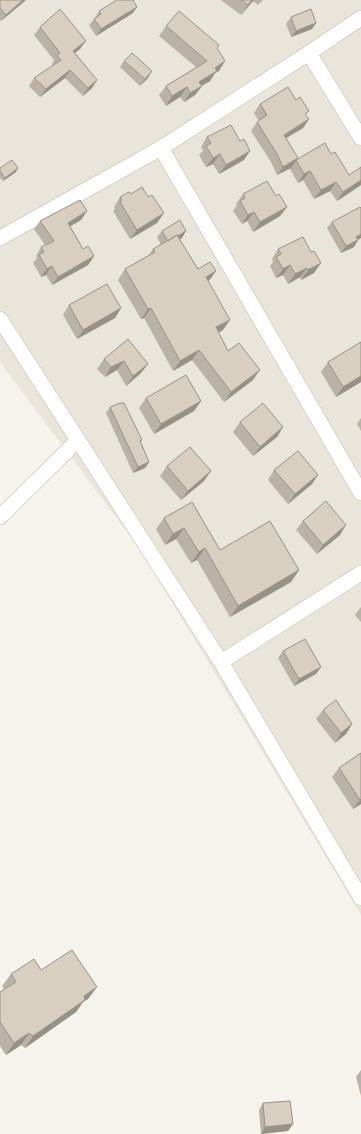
<svg xmlns="http://www.w3.org/2000/svg" width="361" height="1134" viewBox="0 0 361 1134" font-family="Rubik,sans-serif">
<style>
.residential{fill:#eae5da}
.lines{fill:none;stroke-linecap:round;stroke-linejoin:round}
.minor-casing{stroke:#c2bbae;stroke-width:16}
.minor{stroke:#fff;stroke-width:15}
.wall{fill:#bab2a6}
.shaded-wall{fill:#979187}
.building{fill:#d8cfc1;stroke:#979187}
</style>
<rect width="100%" height="100%" fill="#f6f3ec"/>
<path class="residential" d="M0 0H361V915L141 551 0 362Z"/>
<g class="lines">
<defs>
<path id="minor" d="M309 53 361 138
M161 148 361 493
M0 238 161 148 309 53 361 18
M0 319 221 662 361 898
M0 517 78 440
M221 662 361 573"/>
</defs>
<use href="#minor" class="minor-casing"/>
<use href="#minor" class="minor"/>
</g>
<path class="wall" d="M0 0H26L1 21 0 20Z
M221 0H263L258 5 253 1 241 15Z
M99 11 133 13 96 36 89 25 95 18Z
M291 17 316 23 312 29 291 37 286 24Z
M166 26 217 48 219 71 215 73 210 81 202 86 195 95 184 102 180 97 166 106 159 95 166 86 196 67 159 36Z
M40 27 80 49 75 53 97 80 92 88 83 96 65 78 40 97 29 86 34 78 53 65 52 64 54 60 34 35Z
M124 61 148 78 140 86 120 67Z
M260 104 306 115 309 119 303 128 286 138 297 160 331 154 349 175 361 185 337 201 330 191 314 199 303 180 298 183 290 169 291 168 277 175 271 162 251 131 257 122 259 121 254 113Z
M207 137 244 160 219 174 213 164 206 167 199 155 203 151 201 147Z
M0 168 16 172 3 181 0 178Z
M131 194 148 197 157 223 130 239 113 211 115 209 114 207 120 197Z
M243 194 276 196 287 207 280 216 253 232 247 221 242 224 233 211 237 205 236 204Z
M87 211 81 220 70 226 83 249 94 256 88 265 52 285 46 275 41 277 33 263 37 258 36 256 41 247 45 245 34 229 40 221Z
M332 222 358 240 354 247 341 253 327 228Z
M162 231 182 238 179 239 198 269 209 281 223 330 218 332 228 351 253 380 224 402 192 360 173 371 144 318 141 319 118 280 125 269 149 255 153 249 161 245 157 237Z
M278 249 314 273 301 280 300 277 288 284 283 275 276 278 270 266 273 262 272 259Z
M69 305 121 308 115 318 77 339 63 315Z
M361 342V382L336 397 321 372 328 362Z
M104 359 148 364 141 373 126 386 117 370 105 377 97 369Z
M146 398 201 401 194 411 154 434 139 408Z
M110 407 142 440 141 442 149 462 145 468 133 473 106 413Z
M361 418V431L357 424Z
M240 422 283 427 277 437 253 456 233 432Z
M167 466 204 481 181 500 160 476Z
M274 470 318 475 312 484 288 504 268 480Z
M192 502 220 550 299 570 291 582 230 617 197 560 191 563 176 539 165 545 156 529 164 518Z
M303 521 340 535 317 554 296 530Z
M361 607V622L355 615Z
M283 651 316 674 294 686 278 658Z
M323 710 352 724 346 734 335 743 316 719Z
M361 753V804L353 809 332 777 339 768Z
M41 970 88 999 83 1002 76 1012 25 1048 21 1045 6 1055 0 1046V992L4 989 2 986 11 974Z
M361 1070V1096L356 1077Z
M263 1103 293 1124 288 1131 261 1134 259 1110Z"/>
<path class="shaded-wall" d="M23 0H26L1 21 6 15Z
M252 0H254L241 15 248 5Z
M137 7 133 13 96 36 101 29Z
M316 23 312 29 291 37 296 31Z
M86 41 80 49 67 59 73 51Z
M225 61 219 71 215 73 210 81 193 91 199 82 215 68Z
M70 70 65 78 40 97 46 89Z
M152 71 148 78 140 86 145 79Z
M97 80 92 88 83 96 88 88Z
M202 86 195 95 184 102 190 93Z
M187 87 180 97 166 106 172 96Z
M309 119 303 128 278 143 284 135Z
M250 151 244 160 219 174 226 165Z
M220 154 213 164 206 167 213 158Z
M298 158 291 168 277 175 283 167Z
M18 168 16 172 3 181 5 178Z
M310 171 303 180 298 183 304 174Z
M361 180V185L337 201 343 192Z
M336 182 330 191 314 199 321 190Z
M287 207 280 216 253 232 260 222Z
M87 211 81 220 62 231 68 223Z
M254 212 247 221 242 224 248 215Z
M164 213 157 223 130 239 137 230Z
M186 231 182 238 163 248 168 242Z
M361 234V238L358 240 354 247 341 253 346 246 356 237Z
M94 256 88 265 52 285 58 277Z
M321 263 314 273 301 280 308 270Z
M290 265 283 275 276 278 283 269Z
M52 266 46 275 41 277 47 269Z
M307 268 300 277 288 284 295 274Z
M216 271 209 281 206 277Z
M121 308 115 318 77 339 83 330Z
M151 308 144 318 141 319 148 309Z
M230 320 223 330 209 338 216 327Z
M199 350 192 360 173 371 180 361Z
M124 361 117 370 105 377 111 367Z
M148 364 141 373 126 386 133 376Z
M260 370 253 380 224 402 231 392Z
M361 376V382L336 397 343 387Z
M201 401 194 411 154 434 161 424Z
M283 427 277 437 253 456 260 447Z
M149 462 145 468 133 473 138 467Z
M211 471 204 481 181 500 188 491Z
M318 475 312 484 288 504 295 494Z
M346 525 340 535 317 554 323 545Z
M184 528 176 539 165 545 173 534Z
M205 548 197 560 191 563 199 552Z
M299 570 291 582 230 617 238 606Z
M321 667 316 674 294 686 299 679Z
M352 724 346 734 335 743 341 733Z
M361 799V804L353 809 360 800Z
M97 987 88 999 83 1002 76 1012 25 1048 33 1036 84 996Z
M29 1033 21 1045 6 1055 14 1043Z
M293 1124 288 1131 261 1134 265 1127Z"/>
<path class="building" d="M0 0H23L6 15 0 8Z
M117 0H133L137 7 101 29 94 19 101 14 99 11Z
M241 0H252L248 5Z
M60 9 86 41 73 51 97 80 88 88 70 70 46 89 34 78 61 60 57 56 60 53 40 27Z
M311 9 316 23 296 31 291 17Z
M179 11 219 45 217 48 225 61 215 68 217 71 199 82 202 86 190 93 187 87 172 96 166 86 207 61 166 26Z
M132 53 152 71 145 79 124 61Z
M288 87 296 100 300 97 309 111 305 114 309 119 284 135 298 158 283 167 277 154 257 122 267 115 260 104Z
M231 125 240 141 244 139 250 151 226 165 220 154 213 158 206 146 211 143 207 137Z
M325 143 331 154 335 152 349 175 361 167V180L343 192 336 182 321 190 310 171 304 174 296 160Z
M12 160 18 168 5 178 0 171V168Z
M267 181 276 196 279 194 287 207 260 222 254 212 248 215 240 201 245 198 243 194Z
M142 187 148 197 152 195 164 213 137 230 120 202 122 200 120 197 129 192 131 194Z
M80 200 87 211 68 223 83 249 88 246 94 256 58 277 52 266 47 269 39 255 44 252 41 247 54 241 40 221Z
M360 207 361 208V234L356 237 358 240 346 246 332 222Z
M180 220 186 231 178 236 177 235 168 241 162 231Z
M177 235 198 269 210 262 216 271 206 277 230 320 216 327 228 351 239 343 260 370 231 392 199 350 180 361 151 308 148 309 125 269 155 252 153 249Z
M303 237 311 252 314 251 321 263 308 270 307 268 295 274 290 265 283 269 276 257 281 254 278 249Z
M107 284 121 308 83 330 69 305Z
M128 339 148 364 133 376 124 361 111 367 104 359Z
M361 342V376L343 387 328 362Z
M186 375 201 401 161 424 146 398Z
M120 403H124L142 440 140 441 149 462 138 467 110 407Z
M263 403 283 427 260 447 240 422Z
M190 447 211 471 188 491 167 466Z
M298 451 318 475 295 494 274 470Z
M326 501 346 525 323 545 303 521Z
M192 502 220 550 270 521 299 570 238 606 205 548 199 552 184 528 173 534 164 518Z
M305 639 321 667 299 679 283 651Z
M336 700 352 724 341 733 323 710Z
M361 753V799L360 800 339 768Z
M72 950 97 987 84 996 85 1000 33 1036 29 1033 14 1043 0 1022V992L16 982 11 974 34 959 41 970Z
M290 1101 293 1124 265 1127 263 1103Z"/>
</svg>
